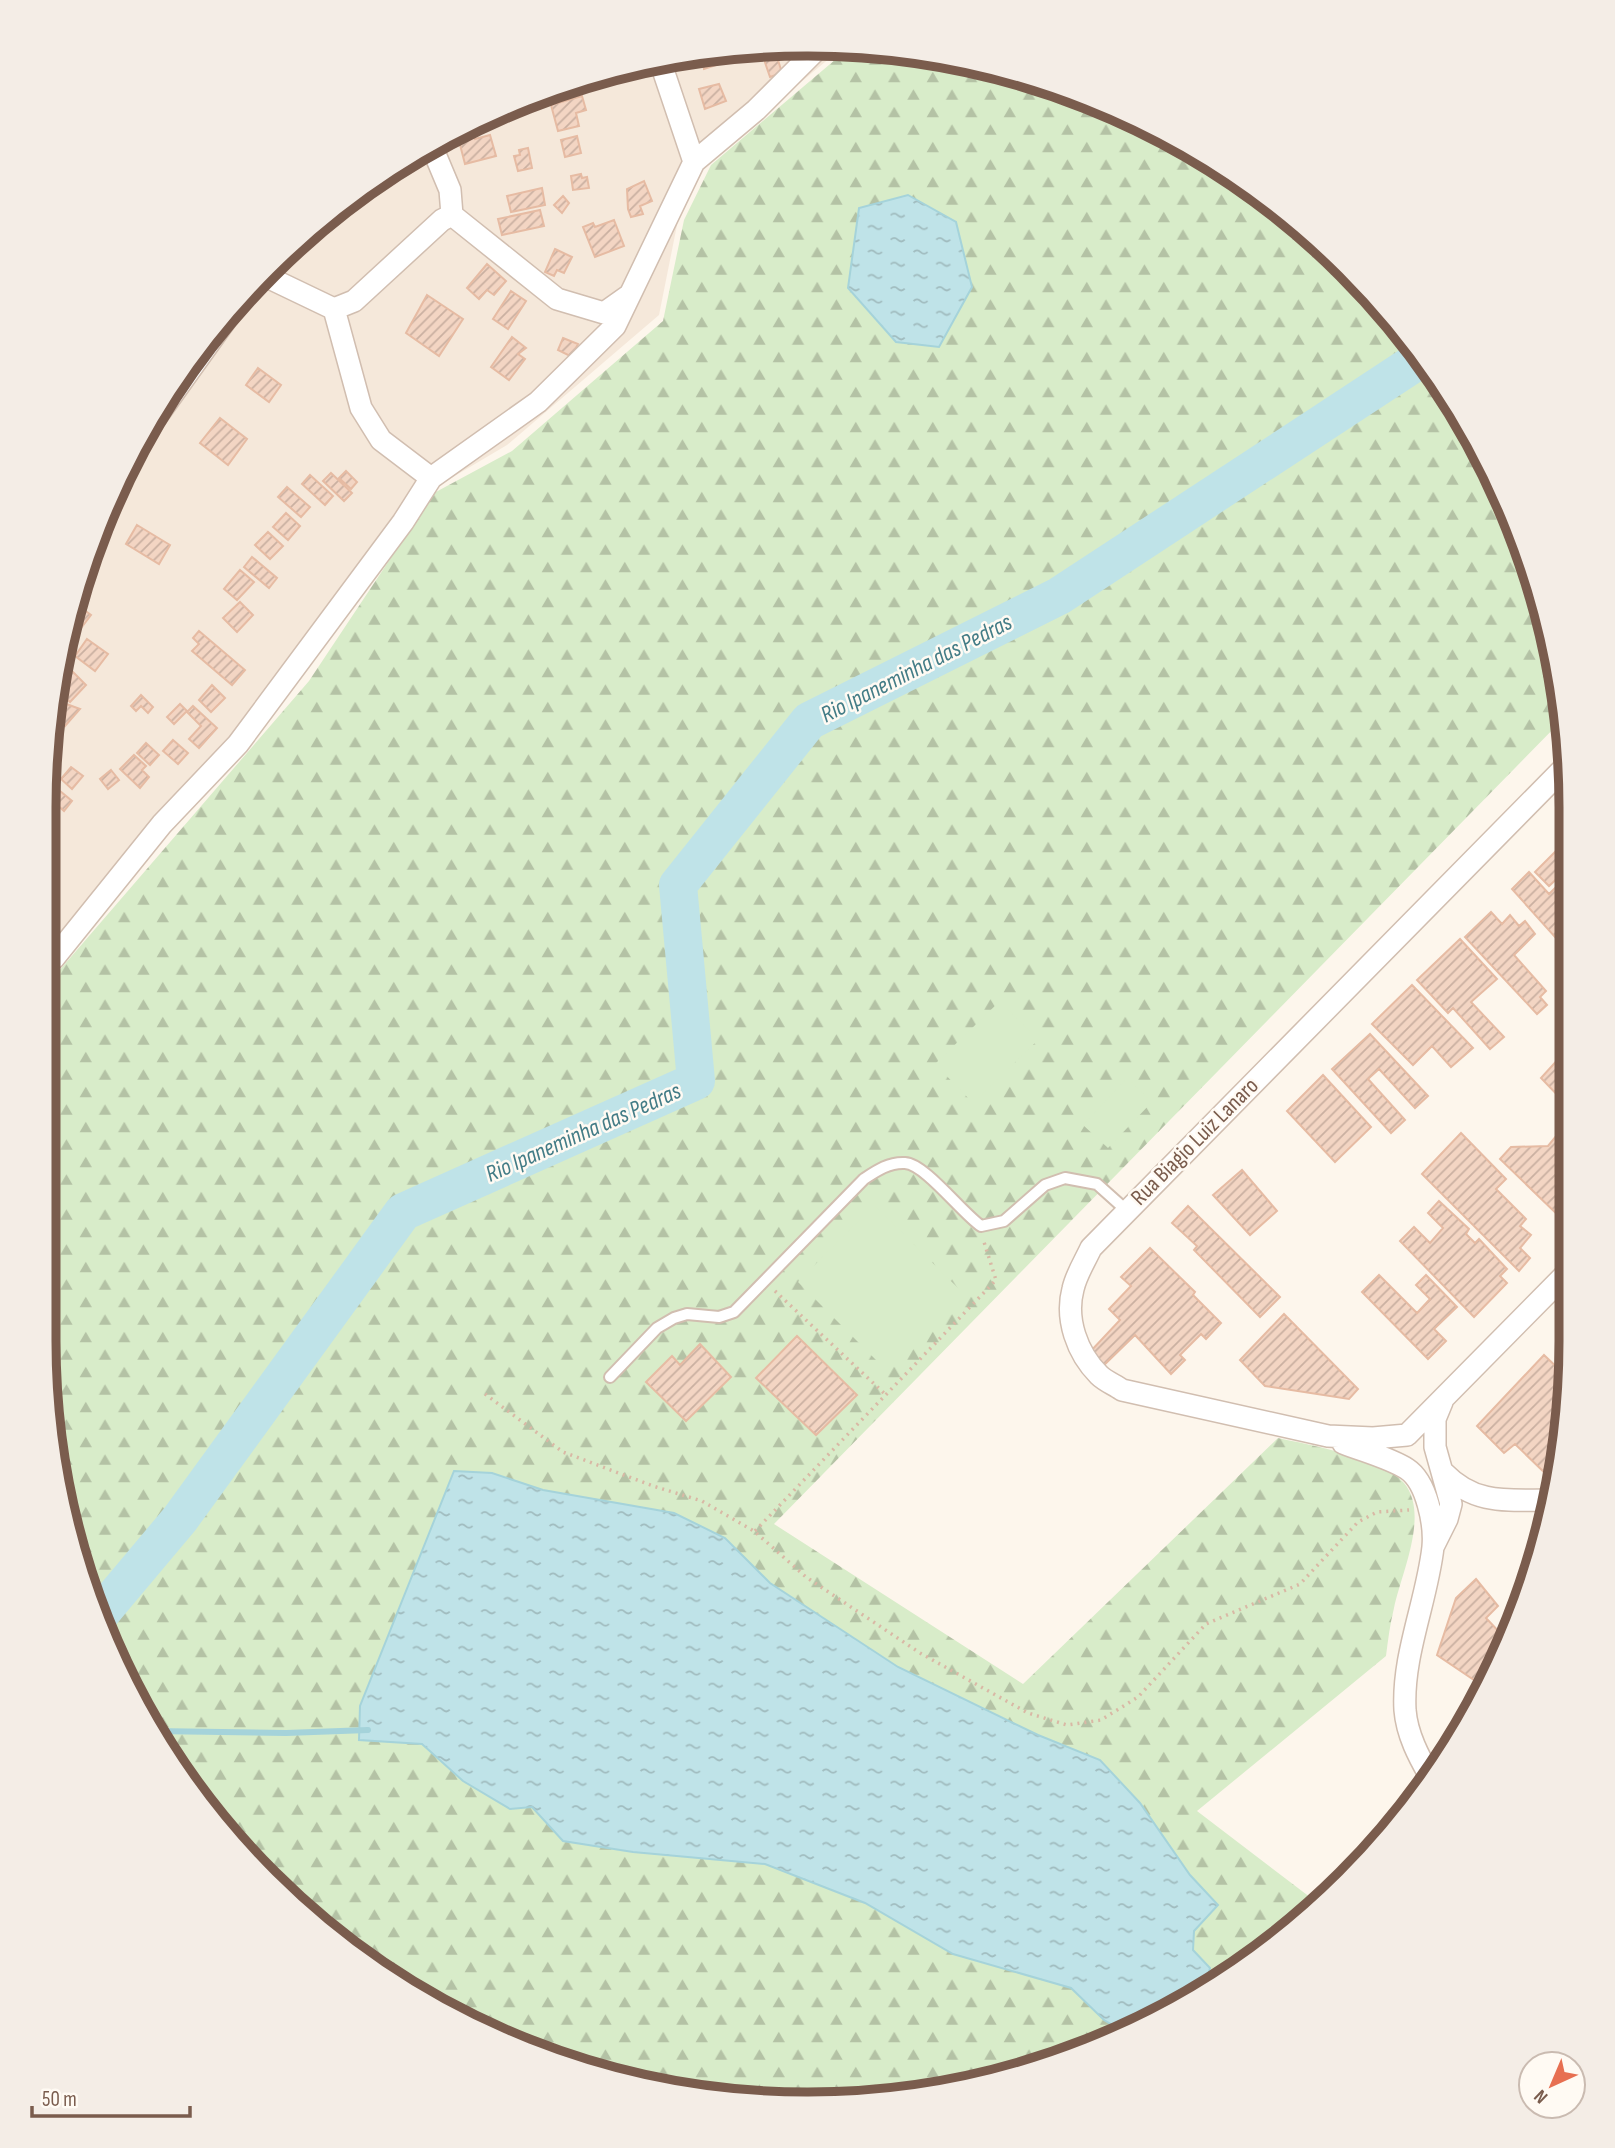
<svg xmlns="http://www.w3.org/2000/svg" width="1615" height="2148" viewBox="0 0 1615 2148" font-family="'Sofia Sans Condensed',sans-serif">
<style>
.residential{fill:#f5e8da}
.forest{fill:url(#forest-firs)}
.pitch{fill:#d8ecc9}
.water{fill:url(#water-ripples);stroke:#a5d3da;stroke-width:2}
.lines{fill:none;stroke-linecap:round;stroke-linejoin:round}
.stream{stroke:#a5d3da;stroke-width:6}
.river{stroke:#bfe3e8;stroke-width:38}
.building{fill:url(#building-hatch);stroke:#e6bba3;stroke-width:2}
.service-casing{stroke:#d1beb0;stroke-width:14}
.minor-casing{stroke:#d1beb0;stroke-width:24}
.path{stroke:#d9b8a5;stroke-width:3.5;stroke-dasharray:2 5;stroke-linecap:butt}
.service{stroke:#fff;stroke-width:10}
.minor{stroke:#fff;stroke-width:21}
.labels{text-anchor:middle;stroke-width:5;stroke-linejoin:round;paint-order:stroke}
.street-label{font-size:23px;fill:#7a5c4d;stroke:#fffaf3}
.water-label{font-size:24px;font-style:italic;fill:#437c86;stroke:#fffaf3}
.rim{fill:none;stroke:#7a5c4d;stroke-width:9}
</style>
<defs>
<pattern id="forest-firs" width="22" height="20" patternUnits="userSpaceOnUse" patternTransform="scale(1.75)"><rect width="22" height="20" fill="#d8ecc9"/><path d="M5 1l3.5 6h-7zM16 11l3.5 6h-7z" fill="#b4c2a5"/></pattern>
<pattern id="water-ripples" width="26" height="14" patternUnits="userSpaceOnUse" patternTransform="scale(1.75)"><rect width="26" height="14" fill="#bfe3e8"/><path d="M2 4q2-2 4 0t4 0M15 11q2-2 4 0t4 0" fill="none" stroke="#a0bbbe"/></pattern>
<pattern id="building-hatch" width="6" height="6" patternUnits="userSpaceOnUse" patternTransform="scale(1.75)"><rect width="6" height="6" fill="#f3d5c3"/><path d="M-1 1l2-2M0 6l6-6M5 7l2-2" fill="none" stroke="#cab0a1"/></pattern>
</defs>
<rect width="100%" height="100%" fill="#fdf6ec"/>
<path class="residential" d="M807 44 843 47 706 161 678 220 659 315 507 445 426 493 238 744 45 958V758L70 609 123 469 201 343 268 267 383 173 515 102 658 59Z"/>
<path class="forest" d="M849 48 956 58 1099 102 1231 172 1347 267 1442 383 1513 516 1565 708V717L774 1524 1023 1684 1278 1438C1310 1445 1383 1458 1404 1483 1430 1514 1401 1574 1394 1608 1390 1624 1388 1640 1386 1656L1197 1811 1319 1904 1232 1975 1053 2064 858 2103 659 2090 469 2025 383 1975 268 1881 146 1723 70 1539 44 1340 45 987 309 681 434 493 512 451 663 321 684 220 711 165Z"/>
<path class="pitch" d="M1000 1001 1038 1040 973 1103 935 1064Z
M1127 1078 1152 1102 1108 1148 1083 1125Z
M874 1205 960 1290 883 1367 798 1282Z"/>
<path class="water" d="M908 195 956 222 972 287 939 347 896 342 848 288 859 208Z
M454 1471 492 1473 543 1490 674 1513 725 1538 770 1583 898 1667 1038 1735 1100 1760 1140 1803 1190 1875 1218 1905 1194 1931 1193 1950 1210 1968 1204 1989 1186 1991 1167 1998 1166 2008 1121 2030 1104 2020 1071 1988 953 1954 865 1903 765 1864 633 1852 563 1841 532 1807 510 1809 463 1781 422 1744 359 1740 360 1706Z"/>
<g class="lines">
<path class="stream" d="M153 1731 286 1733 368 1730"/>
<path class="river" d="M101 1613 180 1519 403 1212 696 1081 678 885 809 721 1059 596 1422 358"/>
</g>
<path class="building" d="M774 47 782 73 770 77 760 48Z
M719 52 722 63 704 69 701 54Z
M596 77 599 87 584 90 582 82Z
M719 84 726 101 705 109 699 89Z
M582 96 586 110 576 113 579 126 558 131 551 105Z
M473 129 475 139 490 135 496 156 465 164 457 133Z
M577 136 581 153 565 157 561 140Z
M528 148 532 168 518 171 514 156 520 155 519 150Z
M581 174 582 178 587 177 589 188 573 190 571 176Z
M644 181 652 201 640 206 643 214 631 217 628 209 627 189Z
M542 188 545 205 511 212 507 196Z
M563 196 569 203 562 213 554 205Z
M540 210 544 226 502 235 498 219Z
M614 220 624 246 595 257 583 227 593 223 595 227Z
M555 249 572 257 564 273 557 270 554 276 545 272Z
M487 264 506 281 494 295 487 290 479 299 467 288Z
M511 291 526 301 508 329 493 319Z
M427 295 463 319 439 356 406 333Z
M512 337 526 348 518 354 525 359 509 380 491 367Z
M563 338 578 344 572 357 558 350Z
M258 368 281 385 269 402 246 385Z
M220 418 247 439 228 465 200 443Z
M346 471 357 482 351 489 339 478Z
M331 473 352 493 344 501 323 481Z
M310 475 333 496 325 505 302 484Z
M287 487 310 507 301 517 278 497Z
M286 513 300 526 288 540 273 527Z
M137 525 170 545 159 564 126 544Z
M268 532 283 546 270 559 255 545Z
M252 557 277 578 269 588 244 567Z
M240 570 254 582 237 600 224 589Z
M240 602 253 615 237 632 223 618Z
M76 604 91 615 81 628 68 618Z
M199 631 245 670 232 685 192 651 199 644 193 638Z
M87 639 108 654 95 671 75 656Z
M71 670 86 685 70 702 57 690V685Z
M212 685 225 698 211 712 199 700Z
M141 695 153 707 148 713 141 706 136 711 131 706Z
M61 702 80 709 65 726 52 715 53 711Z
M180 704 187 711 174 724 167 717Z
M193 706 217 728 199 748 189 739 201 726 187 712Z
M173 740 188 753 178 764 163 751Z
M146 743 159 755 150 765 137 753Z
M134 755 146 766 142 770 149 777 140 788 120 769Z
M71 767 83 776 72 789 61 779Z
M111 770 119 780 108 789 100 779Z
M54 786 72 801 64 811 46 795Z
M1555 852 1565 861V871L1549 886 1535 872Z
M1529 872 1549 894 1560 883 1565 887 1564 947 1512 889Z
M1491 912 1502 924 1510 915 1519 926 1525 921 1535 934 1514 955 1546 991 1540 997 1547 1005 1537 1014 1465 937Z
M1460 939 1497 979 1471 1002 1504 1037 1490 1049 1453 1008 1448 1013 1417 980Z
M1412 985 1473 1048 1451 1067 1432 1046 1413 1065 1372 1024Z
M1370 1034 1428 1096 1415 1108 1379 1069 1368 1079 1405 1120 1391 1133 1332 1069Z
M1562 1055 1565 1058V1103L1541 1078Z
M1323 1075 1371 1127 1335 1162 1287 1111Z
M1461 1133 1506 1179 1496 1189 1526 1219 1520 1226 1531 1235 1520 1248 1530 1258 1519 1271 1422 1174Z
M1557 1135 1565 1142 1564 1221 1500 1159 1511 1147 1548 1146Z
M1242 1170 1277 1211 1250 1235 1213 1195Z
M1439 1201 1469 1229 1466 1234 1475 1243 1479 1239 1507 1269 1500 1276 1507 1283 1474 1317 1400 1241 1414 1227 1430 1243 1443 1228 1428 1213Z
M1188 1206 1280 1297 1260 1317 1194 1250 1197 1246 1172 1223Z
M1150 1248 1195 1292 1193 1295 1221 1323 1206 1339 1201 1334 1180 1355 1185 1360 1171 1374 1135 1335 1103 1366 1089 1353 1120 1320 1109 1309 1131 1286 1121 1277Z
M1379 1275 1417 1313 1430 1299 1416 1285 1426 1275 1457 1307 1434 1329 1446 1341 1428 1359 1362 1292Z
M1284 1314 1358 1389 1349 1399 1265 1386 1240 1360Z
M797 1336 857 1395 816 1435 756 1378Z
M700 1344 731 1377 686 1421 646 1382 672 1356 680 1365Z
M1544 1355 1565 1375V1441L1553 1481 1515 1444 1504 1453 1477 1426Z
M1476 1579 1498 1606 1486 1618 1502 1635 1515 1626 1486 1683 1477 1682 1437 1655 1456 1598Z"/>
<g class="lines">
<defs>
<path id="service" d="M610 1377 657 1328 674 1318 687 1314 719 1317 734 1312 864 1179C876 1171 889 1162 905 1163 925 1164 961 1212 981 1226L1004 1221 1045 1185 1065 1178 1097 1184 1126 1210"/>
<path id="minor" d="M659 58 694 162
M452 215 557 299 604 313 628 296
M261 274 334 309 354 301 442 220 452 215 450 190 432 147
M334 309 361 408 381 440 431 478
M147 430 245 293
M45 965 54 958 162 824 238 744 403 522 431 478 538 402 615 326 694 162 756 110 821 45
M1565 1275 1407 1435 1373 1438 1328 1436 1122 1390C1115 1385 1105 1381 1099 1375 1077 1353 1065 1319 1073 1289 1076 1275 1085 1261 1091 1248L1565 767
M1343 1443C1363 1451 1390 1458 1407 1469 1427 1482 1435 1525 1433 1547 1427 1601 1402 1655 1405 1710 1407 1735 1419 1757 1431 1778
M1444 1473C1475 1505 1507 1500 1549 1500
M1434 1545 1447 1519 1451 1504 1435 1447V1419L1442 1402"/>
</defs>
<use href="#service" class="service-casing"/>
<use href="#minor" class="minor-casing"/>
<path class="path" d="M775 1291 886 1395
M485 1394 563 1452 653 1486 702 1501 754 1531 806 1577 920 1653 1028 1713 1067 1725 1101 1720 1138 1697 1206 1624 1300 1584 1358 1522 1377 1512 1409 1510
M755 1531 996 1280 984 1242"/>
<use href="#service" class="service"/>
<use href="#minor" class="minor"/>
</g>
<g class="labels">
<g class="street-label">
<text transform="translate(1194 1141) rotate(-45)" y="8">Rua Biagio Luiz Lanaro</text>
</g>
<g class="water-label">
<text transform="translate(916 668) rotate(-27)" y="8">Rio Ipaneminha das Pedras</text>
<text transform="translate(583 1132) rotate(-24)" y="8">Rio Ipaneminha das Pedras</text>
</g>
</g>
<path d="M0 0H1615V2148H0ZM807 56H808A751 751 0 0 1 1559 807V1341A751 751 0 0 1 808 2092H807A751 751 0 0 1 56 1341V807A751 751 0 0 1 807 56Z" fill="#f4ede6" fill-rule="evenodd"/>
<path class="rim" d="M807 56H808A751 751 0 0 1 1559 807V1341A751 751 0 0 1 808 2092H807A751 751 0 0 1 56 1341V807A751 751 0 0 1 807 56Z"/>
<g transform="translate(1552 2085) rotate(224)"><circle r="33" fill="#fffaf3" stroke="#cabbb1" stroke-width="2"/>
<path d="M0-5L12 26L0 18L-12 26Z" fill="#e76f51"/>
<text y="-10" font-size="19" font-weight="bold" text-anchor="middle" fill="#7a5c4d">N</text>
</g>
<path d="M32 2106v10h158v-10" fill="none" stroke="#7a5c4d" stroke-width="3.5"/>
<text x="42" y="2106" font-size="21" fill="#7a5c4d" stroke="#fffaf3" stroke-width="5" paint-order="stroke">50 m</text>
</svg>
